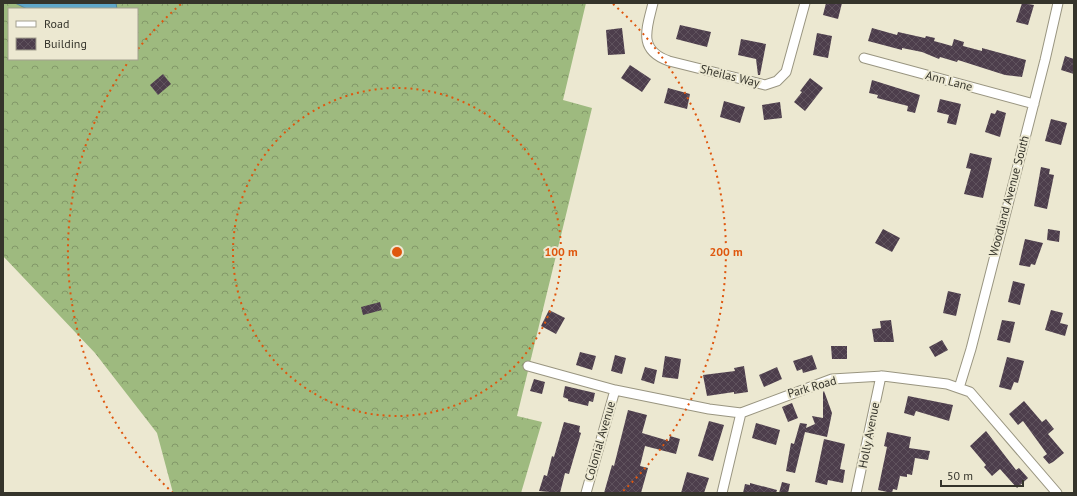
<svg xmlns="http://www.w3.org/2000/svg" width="1077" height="496" viewBox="0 0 1077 496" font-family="'PT Sans',sans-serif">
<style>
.forest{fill:url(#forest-crowns)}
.water{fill:#5fa7c8;stroke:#528499}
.building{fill:url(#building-cross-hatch)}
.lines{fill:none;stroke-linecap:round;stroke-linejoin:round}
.street-casing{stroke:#999580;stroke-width:11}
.street{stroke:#fff;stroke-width:9}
.ring{fill:none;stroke:#df570e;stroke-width:2;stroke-dasharray:2 4}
.labels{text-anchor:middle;stroke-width:4;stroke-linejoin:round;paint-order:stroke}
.street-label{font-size:12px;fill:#35342b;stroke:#ece8d1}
.centre{fill:#df570e;stroke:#ece8d1;stroke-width:2}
.ring-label{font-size:12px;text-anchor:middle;font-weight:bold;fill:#df570e;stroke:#ece8d1;stroke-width:4;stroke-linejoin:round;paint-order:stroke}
</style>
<defs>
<pattern id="forest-crowns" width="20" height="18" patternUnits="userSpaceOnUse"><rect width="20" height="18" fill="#9eba7f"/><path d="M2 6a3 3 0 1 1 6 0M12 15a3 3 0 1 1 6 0" fill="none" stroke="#829868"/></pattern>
<pattern id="building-cross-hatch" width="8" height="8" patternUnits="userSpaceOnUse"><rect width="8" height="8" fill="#4d3e4c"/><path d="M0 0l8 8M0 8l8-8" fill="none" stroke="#5f525d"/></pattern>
</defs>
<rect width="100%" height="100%" fill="#ece8d1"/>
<path class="forest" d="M3 3H15L27 9H9V59H137V9H117L116 3H586L563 100 592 108 517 416 542 422 521 493H173L157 433 95 353 3 256Z"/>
<path class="water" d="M15 3H116L117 9H27Z"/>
<path class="building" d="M826 3H842L838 19 823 15Z
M1022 3 1034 5 1028 25 1016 22Z
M680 25 711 32 707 47 676 39Z
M622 28 625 54 608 55 606 30Z
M872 28 897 35 898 32 925 38 926 36 935 38 934 41 952 46 954 39 964 42 963 46 982 51V48L1026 60 1022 77 1005 75 958 60 957 62 940 57 939 59 922 52 902 48V50L868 41Z
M817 33 832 36 828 58 813 55Z
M741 39 766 44 760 75H758L756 59 738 55Z
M1065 56 1074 59V74L1061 70Z
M630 65 651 79 642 92 621 78Z
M163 74 171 84 158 95 150 85Z
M810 78 823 88 805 111 794 102 802 92 800 91Z
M872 80 920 95 915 113 907 111 908 106 877 98 878 95 869 93Z
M668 88 690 94 687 109 664 103Z
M940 99 961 104 956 125 947 123 949 115 937 112Z
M724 101 745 107 740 123 720 117Z
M780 102 782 118 764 120 762 105Z
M997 110 1006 113 1000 137 985 132 991 113 995 114Z
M1051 119 1067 123 1061 145 1045 141Z
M970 153 992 158 983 198 964 194 971 169 966 168Z
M1041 167 1050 169 1049 174 1054 175 1047 209 1034 206Z
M883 229 900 238 892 252 875 243Z
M1048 229 1060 231 1059 242 1047 240Z
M1025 239 1043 243 1035 265 1031 264 1030 267 1019 265Z
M1013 281 1025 284 1020 305 1008 302Z
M948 291 961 294 956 316 943 313Z
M380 302 382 310 363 315 361 307Z
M549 310 565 318 556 334 541 326Z
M1051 310 1063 313 1060 323 1068 325 1065 336 1045 330Z
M891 320 894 342H874L872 329 881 328 880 321Z
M1002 320 1015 322 1010 343 997 340Z
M942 340 948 350 935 357 929 347Z
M831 346H847V359H832Z
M580 352 596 356 592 370 576 365Z
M615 355 626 358 622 374 611 371Z
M812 355 817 369 803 373 802 369 797 371 793 361Z
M665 356 681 359 678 379 662 377Z
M1007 357 1024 361 1018 383 1014 382 1011 390 999 387Z
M744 366 748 392 734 394V392L707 396 703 375 735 371 734 368Z
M645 367 657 370 654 384 641 380Z
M777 367 782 379 764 387 759 375Z
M534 379 545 382 542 394 530 391Z
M565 386 595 393 593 402 589 401 588 406 568 401V399L563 397Z
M824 391 832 413 827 437 805 432 795 473 786 471 791 443 794 444 800 423 807 424 806 428 815 424 812 416 823 418V392Z
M908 396 953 405 949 421 916 411 914 416 904 413Z
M1024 401 1042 422 1046 419 1054 429 1048 434 1064 453 1053 462 1049 464 1043 457 1047 454 1023 421 1018 425 1009 414Z
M792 403 798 418 788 422 782 407Z
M628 410 647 415 642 433 669 441 670 436 680 439 676 454 645 446 640 466 648 468 641 493H604L612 465 614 466Z
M709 421 724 425 713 461 698 456Z
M564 422 580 426 579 432 581 433 569 474 565 473 560 493 539 491 544 475 547 476 552 456 554 457Z
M756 423 780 430 776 445 752 438Z
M986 431 1016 470 1019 468 1028 478 1017 488 1000 469 992 476 984 467 986 465 970 446Z
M887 432 911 437 909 448 930 451 928 460 915 458 912 475 907 474V477L900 476 897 490 893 489 892 493 878 490 887 447 884 446Z
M824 439 845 444 840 469 845 470 843 483 828 480 827 485 815 482Z
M687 472 709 478 704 493H681Z
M782 482 790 484 788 493H779Z
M750 483 777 490 776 493H743L745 484 750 485Z"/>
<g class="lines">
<defs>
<path id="street" d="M653 3C647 28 637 50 669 61L765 85 777 81 786 72 805 3
M864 58 1034 104
M528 366 615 390 709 409 741 413 832 379 883 376 947 384 970 392 1057 493
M959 388 971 349 1045 60 1058 3
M586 493 615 390
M722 493 741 413
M856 493 881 376"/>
</defs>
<use href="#street" class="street-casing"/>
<use href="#street" class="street"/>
</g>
<g class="ring">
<circle cx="397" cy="252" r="164"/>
<path d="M173 493A329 329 0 0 1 129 61M138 49A329 329 0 0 1 181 4M613 4A329 329 0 0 1 621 493"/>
</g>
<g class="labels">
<g class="street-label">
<text transform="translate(730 76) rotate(14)" y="4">Sheilas Way</text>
<text transform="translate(949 81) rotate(15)" y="4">Ann Lane</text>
<text transform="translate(1009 196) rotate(-75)" y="4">Woodland Avenue South</text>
<text transform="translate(812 387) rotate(-16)" y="4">Park Road</text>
<text transform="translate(869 435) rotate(-79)" y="4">Holly Avenue</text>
<text transform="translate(600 441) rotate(-74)" y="4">Colonial Avenue</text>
</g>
</g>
<circle cx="397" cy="252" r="6" class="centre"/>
<g class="ring-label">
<text x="561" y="256">100 m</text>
<text x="726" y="256">200 m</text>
</g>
<rect width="1077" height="496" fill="none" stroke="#35342b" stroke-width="8"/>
<rect x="8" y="8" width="130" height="52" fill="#ece8d1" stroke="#a3a08f"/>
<rect x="16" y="21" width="20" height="6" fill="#ffffff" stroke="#a3a08f"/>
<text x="44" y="28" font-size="12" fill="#35342b">Road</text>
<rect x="16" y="38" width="20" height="12" fill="url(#building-cross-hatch)" stroke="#a3a08f"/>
<text x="44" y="48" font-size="12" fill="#35342b">Building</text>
<path d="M941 480v6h82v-6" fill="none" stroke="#35342b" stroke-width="2"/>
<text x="947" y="480" font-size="12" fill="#35342b" stroke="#ece8d1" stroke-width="3" paint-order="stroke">50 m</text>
</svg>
